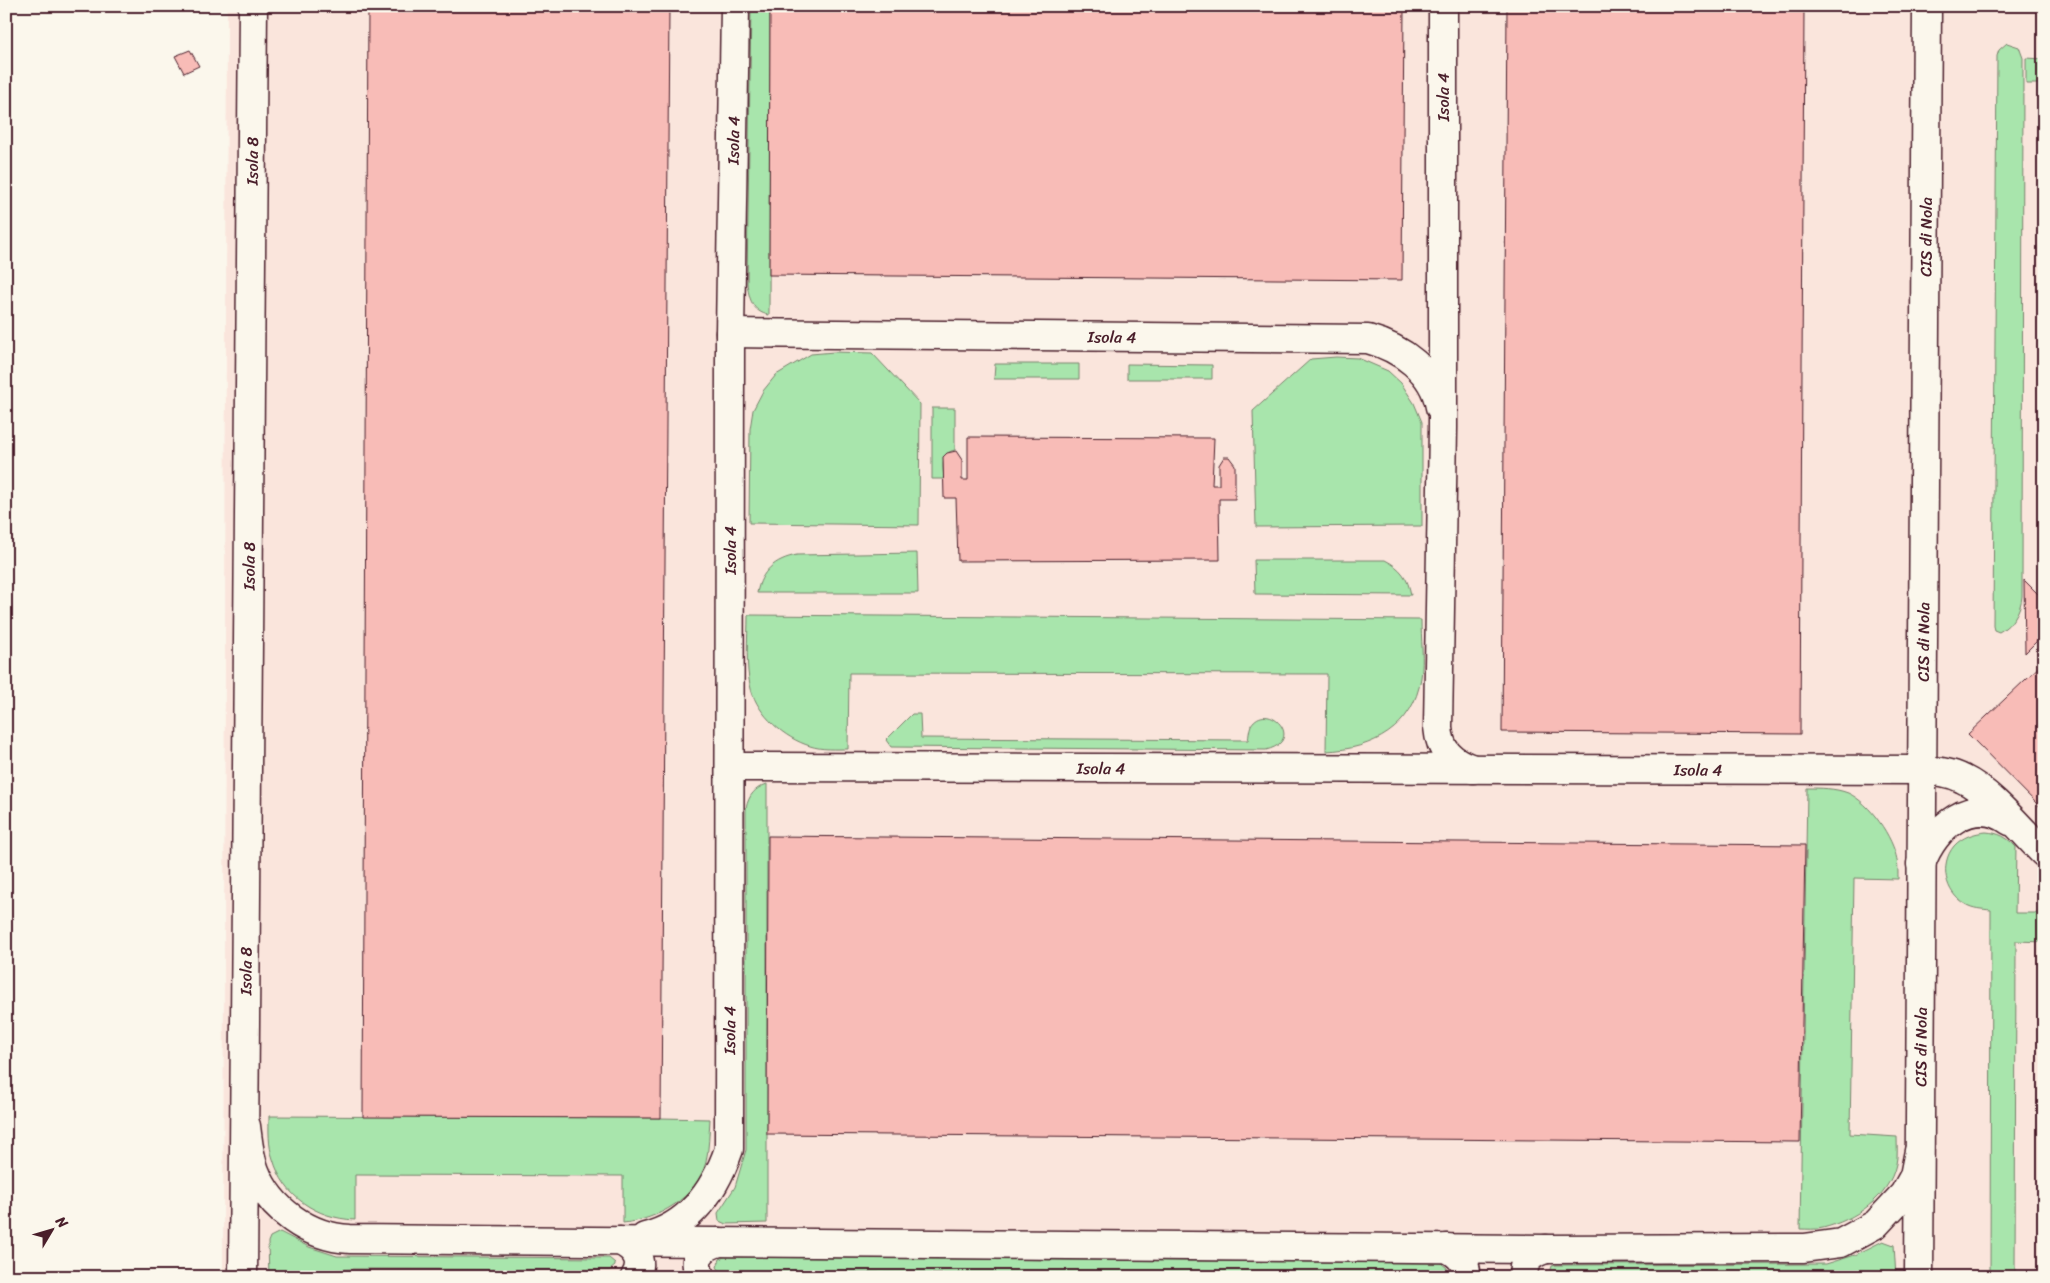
<svg xmlns="http://www.w3.org/2000/svg" width="2050" height="1283" viewBox="0 0 2050 1283" font-family="Sriracha,sans-serif">
<style>
.built{fill:#fae5dc}
.green{fill:#a8e5ac;stroke:#79826c}
.building{fill:#f8bcb7;stroke:#4a1f2b}
.lines{fill:none;stroke-linecap:round;stroke-linejoin:round}
.minor-casing{stroke:#4a1f2b;stroke-width:31}
.minor{stroke:#fbf7ec;stroke-width:28}
.labels{text-anchor:middle;stroke-width:4;stroke-linejoin:round;paint-order:stroke}
.street-label{font-size:16px;fill:#4a1f2b;stroke:#fbf7ec}
</style>
<rect width="100%" height="100%" fill="#fbf7ec"/>
<filter id="ink" filterUnits="userSpaceOnUse"><feTurbulence type="fractalNoise" baseFrequency=".02" numOctaves="2"/><feDisplacementMap in="SourceGraphic" scale="10" xChannelSelector="R" yChannelSelector="G"/><feConvolveMatrix kernelMatrix="1 2 1 2 8 2 1 2 1" color-interpolation-filters="sRGB"/></filter>
<g filter="url(#ink)">
<path class="built" d="M227 6H2044V1277H223Z"/>
<path class="green" d="M751 6H770L769 315C752 312 749 298 747 283Z
M2007 43 2019 47 2023 58 2022 596C2021 611 2012 625 1999 632L1994 630 1993 626 1997 56 1999 50Z
M2026 58 2044 59V84H2026Z
M834 352 872 353 920 404 919 525 749 523 750 429 753 410 763 391 776 375 811 354Z
M1336 357 1358 358 1388 371 1401 383 1414 403 1422 422V526L1256 527 1253 411 1311 359Z
M995 364H1079V379H994Z
M1127 364 1212 365V379H1127Z
M932 408H955V450C940 453 943 467 944 479H932Z
M917 553 918 593H757C761 571 775 559 797 555Z
M1254 560H1385C1401 568 1408 578 1411 595L1255 594Z
M748 615 1421 620C1421 639 1424 659 1421 678 1413 728 1373 749 1326 751L1327 674 849 673 848 749C835 749 822 750 810 746 784 738 758 715 751 689 745 666 748 639 748 615Z
M912 714H920L921 738 1248 740C1249 736 1249 730 1251 725 1267 699 1307 740 1266 750L891 747 886 740Z
M767 784V1223L726 1224 719 1221 718 1213 735 1187 746 1150V808C749 795 755 788 767 784Z
M1807 788C1820 788 1835 788 1848 793 1870 803 1893 837 1897 860 1898 866 1898 873 1898 879L1854 878 1850 1134 1897 1137C1897 1146 1898 1156 1896 1164 1889 1198 1854 1220 1823 1228 1816 1230 1807 1229 1800 1229Z
M1986 832C1999 833 2007 837 2016 847L2015 913H2044V942L2016 941 2015 1277H1990L1991 910C1982 909 1973 909 1965 904 1945 893 1939 864 1954 846 1962 837 1974 833 1986 832Z
M269 1116 661 1118 710 1119C709 1133 709 1148 706 1162 697 1198 657 1220 623 1223V1176L355 1175V1220C316 1218 284 1197 273 1159 268 1145 269 1130 269 1116Z
M280 1232 309 1247 337 1256 609 1258 615 1263V1266L610 1270 352 1269 337 1270 314 1277H269L268 1242 270 1237Z
M1883 1241 1894 1245 1896 1277H1555L1550 1273 1552 1266 1556 1265 1826 1264 1855 1255Z
M724 1257 1441 1263 1447 1268V1273L1445 1277 724 1272 720 1271 717 1267 720 1259Z"/>
<path class="building" d="M368 6H669L661 1118 363 1117Z
M770 6H1404L1402 280 769 275Z
M1507 6H1804L1800 734 1502 732Z
M190 50 199 66 184 73 175 56Z
M968 437 1214 438 1212 485H1219V465L1224 457H1229L1235 465V499H1219L1220 560 958 561 956 498H944L943 457 947 453 956 451 962 460V480H968Z
M2024 580 2044 600V634L2025 653Z
M2044 662V811L1968 734Z
M768 836 1805 845 1800 1142 767 1134Z"/>
<g class="lines">
<defs>
<g id="minor">
<path d="M1443 6V428L1438 727C1440 752 1451 761 1473 769"/>
<path id="s1" d="M730 333 1368 339C1401 348 1434 371 1440 407"/>
<path id="s2" d="M730 767 1921 770C1936 771 1950 772 1963 779 1991 792 2022 831 2044 853"/>
<path d="M1921 864C1934 827 1972 794 2010 821"/>
<path d="M246 1126C248 1141 249 1156 255 1171 270 1210 309 1237 350 1239L1546 1249 1804 1248 1841 1243 1876 1224 1904 1194 1914 1176 1919 1151"/>
<path id="s3" d="M645 1237C690 1226 715 1190 729 1149L730 333 735 6"/>
<path d="M620 1241C635 1248 645 1261 635 1277"/>
<path d="M1447 1248C1460 1255 1467 1262 1466 1277"/>
<path id="s4" d="M243 1277 253 6"/>
<path d="M701 1277C690 1259 702 1247 719 1242"/>
<path d="M1524 1277C1521 1261 1532 1253 1546 1249"/>
<path id="s5" d="M1919 1277 1927 6"/>
</g>
</defs>
<use href="#minor" class="minor-casing"/>
<use href="#minor" class="minor"/>
</g>
</g>
<g class="labels">
<g class="street-label">
<text transform="translate(1443 97) rotate(-90)" y="6">Isola 4</text>
<text dy="6" stroke="none"><textPath href="#s3" startOffset="1136">Isola 4</textPath></text>
<text dy="6" stroke="none"><textPath href="#s4" startOffset="1116">Isola 8</textPath></text>
<text dy="6" stroke="none"><textPath href="#s5" startOffset="1040">CIS di Nola</textPath></text>
<text dy="6" stroke="none"><textPath href="#s1" startOffset="382">Isola 4</textPath></text>
<text dy="6" stroke="none"><textPath href="#s3" startOffset="726">Isola 4</textPath></text>
<text dy="6" stroke="none"><textPath href="#s4" startOffset="711">Isola 8</textPath></text>
<text dy="6" stroke="none"><textPath href="#s5" startOffset="635">CIS di Nola</textPath></text>
<text dy="6" stroke="none"><textPath href="#s2" startOffset="371">Isola 4</textPath></text>
<text dy="6" stroke="none"><textPath href="#s2" startOffset="968">Isola 4</textPath></text>
<text dy="6" stroke="none"><textPath href="#s4" startOffset="306">Isola 8</textPath></text>
<text dy="6" stroke="none"><textPath href="#s3" startOffset="246">Isola 4</textPath></text>
<text dy="6" stroke="none"><textPath href="#s5" startOffset="230">CIS di Nola</textPath></text>
</g>
</g>
<rect width="2050" height="1283" fill="none" stroke="#fbf7ec" stroke-width="25"/>
<rect x="12" y="12" width="2025" height="1258" fill="none" stroke="#4a1f2b" stroke-width="2" filter="url(#ink)"/>
<g transform="translate(52 1230) rotate(52)" stroke="#fbf7ec" stroke-width="4" paint-order="stroke">
<path d="M0-4L9 19L0 12L-9 19Z" fill="#4a1f2b"/>
<text y="-8" font-size="14" font-weight="bold" text-anchor="middle" fill="#4a1f2b">N</text>
</g>
</svg>
